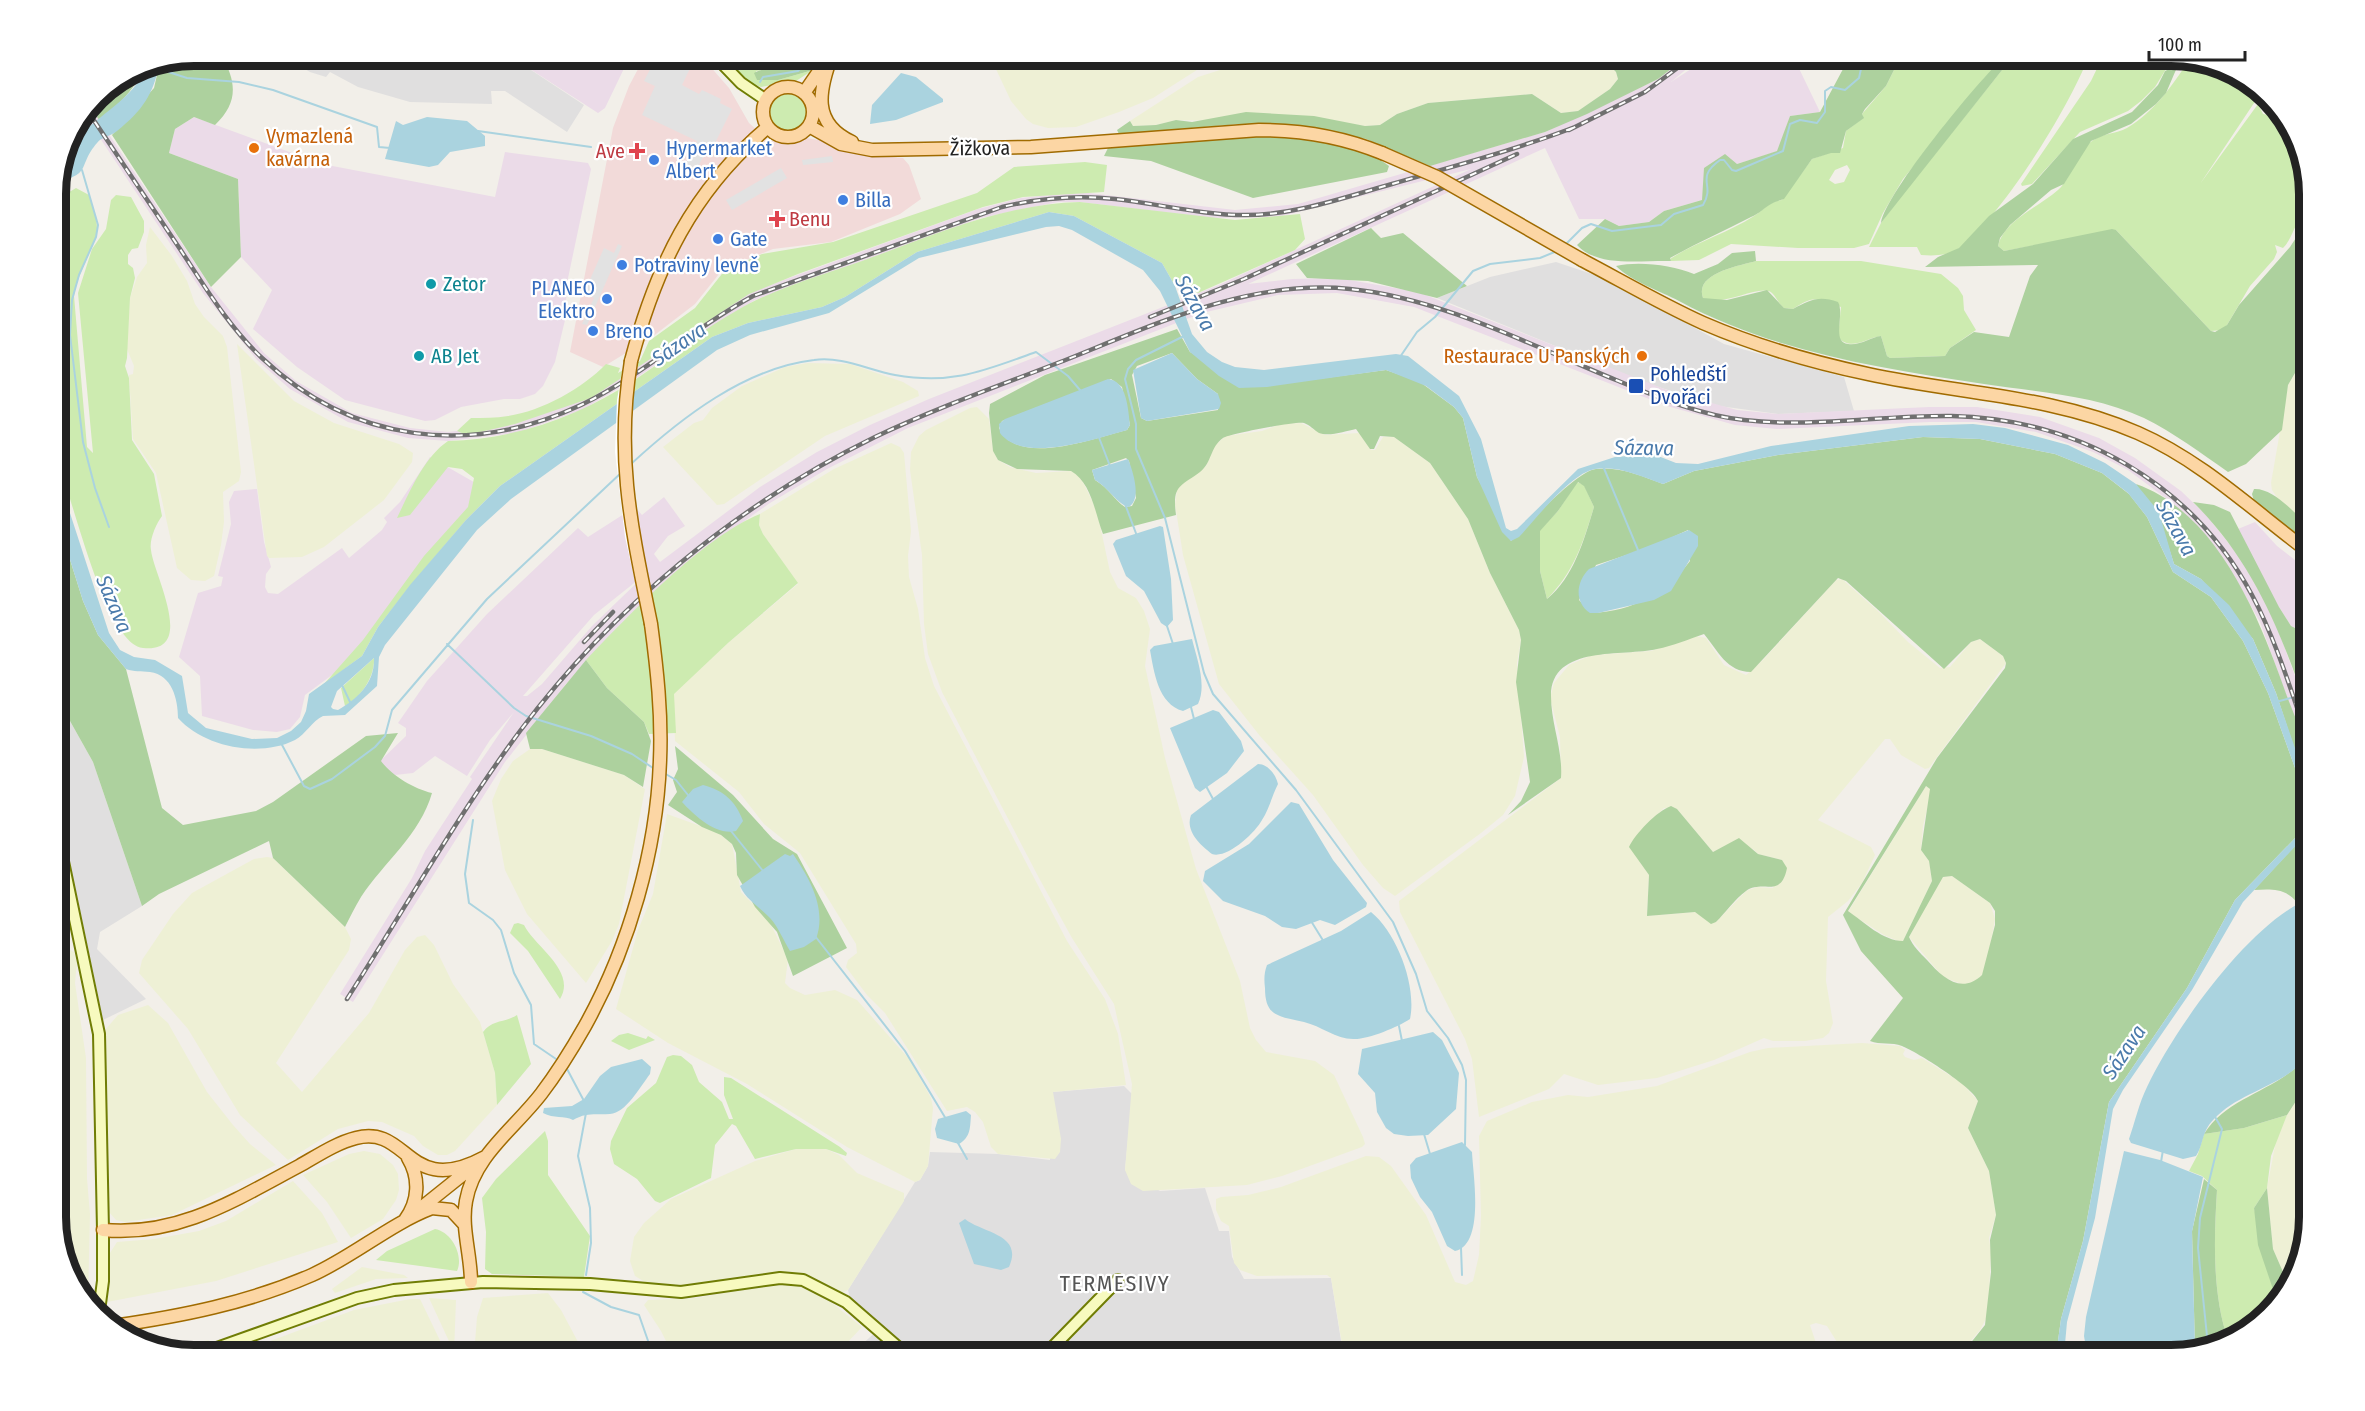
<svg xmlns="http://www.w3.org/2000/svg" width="2365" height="1411" viewBox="0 0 2365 1411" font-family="'Fira Sans Condensed',sans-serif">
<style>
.residential{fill:#e0dfdf}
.commercial{fill:#f2dad9}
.industrial{fill:#ebdbe8;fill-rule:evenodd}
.farmland{fill:#eef0d5;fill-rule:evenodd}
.grass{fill:#cdebb0;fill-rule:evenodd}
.forest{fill:#add19e;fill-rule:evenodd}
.parking{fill:#e2e2e2}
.water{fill:#aad3df;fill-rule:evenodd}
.pier{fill:#fff}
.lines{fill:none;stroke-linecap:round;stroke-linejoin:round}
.stream{stroke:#aad3df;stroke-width:2}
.secondary-casing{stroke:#707d05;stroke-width:14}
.primary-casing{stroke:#a06b00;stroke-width:15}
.secondary{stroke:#f7fabf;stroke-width:10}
.primary{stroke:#fcd6a4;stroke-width:12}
.rail-casing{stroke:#707070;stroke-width:4.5}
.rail{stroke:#fff;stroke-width:2;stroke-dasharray:7;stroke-linecap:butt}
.primary-bridge-casing{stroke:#a06b00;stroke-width:15;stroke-linecap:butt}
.primary-bridge{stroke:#fcd6a4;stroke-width:12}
.food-dot{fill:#e8710a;stroke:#fff;stroke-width:2}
.health-dot{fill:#e0444e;stroke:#fff;stroke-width:2}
.shop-dot{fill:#3f7fe0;stroke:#fff;stroke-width:2}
.culture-dot{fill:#0f9aa8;stroke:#fff;stroke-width:2}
.transit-dot{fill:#1a4fb4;stroke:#fff;stroke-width:2}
.labels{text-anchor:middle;stroke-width:4.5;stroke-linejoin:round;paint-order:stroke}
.food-label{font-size:20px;fill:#c56008;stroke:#fff;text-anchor:start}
.shop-label{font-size:20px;fill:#366cbe;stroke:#fff;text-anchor:start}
.street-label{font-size:20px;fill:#222;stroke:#fff}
.health-label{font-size:20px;fill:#be3a42;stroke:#fff;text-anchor:end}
.culture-label{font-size:20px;fill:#0d838f;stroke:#fff;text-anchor:start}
.transit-label{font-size:20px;fill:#164399;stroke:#fff;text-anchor:start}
.water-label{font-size:21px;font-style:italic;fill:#4a7aab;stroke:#fff}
.quarter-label{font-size:22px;letter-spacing:1.5px;fill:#555;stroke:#fff}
.rim{fill:none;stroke:#222;stroke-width:8}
</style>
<rect width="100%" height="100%" fill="#f2efe9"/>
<path class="residential" d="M283 56H510L584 105 567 132 505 91H491L492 104 410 102 358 87 330 72 326 77 310 72Z
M1556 262 1604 278 1724 344 1844 377 1854 411 1778 414 1719 406 1649 384 1437 298 1490 277Z
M56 696 93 762 142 906 100 932 97 949 146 999 103 1020 76 891 56 897Z
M1124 1086 1132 1094V1099L1125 1170 1160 1191 1205 1188 1219 1231H1229L1232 1257 1244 1279 1331 1278 1343 1353 1278 1341 1273 1345 1270 1355H860L857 1353V1349L881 1327 851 1302 848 1290 915 1182 920 1180 928 1166 930 1152 998 1154 1050 1160 1053 1092Z"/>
<path class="commercial" d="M645 56H701L729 88 749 123 768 140 790 145 806 138 825 141 848 153 903 158 909 165 921 199 900 214 831 242 773 249 723 269 695 304 652 337 603 367 570 352 613 128 629 86Z"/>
<path class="industrial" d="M599 56 605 60 613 56H630L605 108 598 113 510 56Z
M1688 56H1702L1671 82 1711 56H1793L1820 112 1790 116 1778 151 1737 164 1702 200 1664 211 1649 222 1619 226 1605 219H1579L1545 148 1248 284 1292 279 1338 278 1418 292 1672 392 1737 410 1778 414 1929 407H1977L2040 417 2099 438 2135 458 2181 491 2206 515 2243 561 2273 616 2309 714V759L2260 622 2230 569 2206 537 2171 502 2128 470 2093 452 2036 432 1976 422H1930L1777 429 1735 425 1667 406 1414 307 1337 293 1278 295 1202 313 908 428 827 469 770 503 719 539 627 618 566 684 505 762 353 1002 340 994 412 878 425 851 472 779 470 777 514 712 490 740 467 776 435 756 413 773 386 776 380 761 406 736V728L398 723 427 681 487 614 578 528 588 537 635 507 642 515 664 497 685 526 668 536 654 554 660 562 760 487 817 452 870 425 929 399 1219 285 1471 169 1278 217 1212 218 1080 202H1058L981 218 755 300 705 331 638 377 582 410 517 433 448 441 408 438 348 422 290 389 257 360 203 293 84 114 90 106 211 287 264 353 296 381 352 413 410 428 448 432 514 424 578 401 600 390 699 323 751 292 978 209 1021 198 1080 192 1235 210 1298 204 1545 132 1658 79ZM648 572 592 626 542 684 527 696H523L594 615Z
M194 117 322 164 495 197 505 152 588 163 591 169 567 283 565 320 555 362 543 386 535 394 520 399H504L461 407 435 420 425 421 345 400 297 367 253 329 272 290 241 257 238 179 169 153 175 129Z
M430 457 479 485 489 495 340 669 305 695 300 717 290 729 277 732 253 730 202 716 200 676 179 657 198 593 221 586 223 577 218 576 231 524 229 502 234 491 257 489 264 542 271 567 266 574 265 587 268 593 278 594 342 548 349 558 382 530 387 522 384 518 400 502Z
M2255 522 2277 546 2309 571V635L2291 626 2272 596 2243 541 2238 529Z"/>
<path class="farmland" d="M1231 56V59L1200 68 1153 98 1119 112 1076 127 1048 128 1033 124 1026 119 1011 101 995 67 984 56Z
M1264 56H1600L1616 72 1618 79 1610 89 1578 111 1561 113 1532 94 1428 103 1397 114 1380 125 1365 126 1342 123 1176 120 1156 125 1133 126 1130 121 1198 77Z
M1636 56H1669L1649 63Z
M150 227 172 256 187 281 195 304 204 317 223 336 227 347 241 472 239 481 223 492 224 522 221 545 214 576 205 581 191 580 177 568 156 473 133 439 129 375 133 374 134 366 127 349 130 298 137 277 147 263 146 245Z
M237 344 294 401 334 423 399 444 413 453 412 462 384 500 324 547 302 557 269 558 267 556Z
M2309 351V526L2278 499 2272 490 2271 483 2288 385Z
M808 363 850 364 903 382 918 391 919 396 825 436 724 504 717 505 663 447 694 423 703 420 712 408 742 386 785 367Z
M977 407 989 419 993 450 998 460 1010 467 1036 473 1071 471 1078 475 1084 484 1097 511 1110 572 1118 588 1136 598 1144 611 1150 629 1145 666 1165 758 1196 869 1240 981 1250 1028 1256 1040 1266 1052 1315 1061 1334 1075 1363 1137 1365 1144 1362 1147 1282 1176 1247 1185 1143 1191 1131 1184 1125 1170 1132 1084 1114 1004 1072 938 1039 878 942 692 928 654 924 624 922 555 910 470 911 452 919 436 926 430 970 408Z
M1301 423 1325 435 1359 433 1371 450H1375L1383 437H1394L1430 463 1468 519 1490 573 1519 630 1521 640 1517 663 1524 757 1515 796 1503 815 1481 833 1395 896 1383 888 1363 865 1313 795 1260 736 1219 684 1183 555 1175 504 1177 490 1184 481 1206 466 1215 445 1226 436 1262 431 1281 424Z
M891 443 900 447 904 453 911 531 908 556 909 577 918 609 925 658 934 686 1067 941 1105 999 1118 1034 1126 1085 1053 1092 1061 1139 1060 1152 1055 1159 998 1154 991 1147 983 1122 975 1112 967 1107 947 1111 885 1013 867 995 846 967 848 960 857 953 856 944 800 853 764 824 739 792 675 741 673 694 728 643 798 584 763 534 759 525 760 514 834 469Z
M1842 579 1879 612 1908 642 1940 668 1950 667 1971 642 1980 639 2003 656 2006 663 1929 768 1925 769 1901 755 1890 739H1885L1818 820 1871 847 1875 855 1862 883 1848 901 1828 917 1826 981 1833 1023 1829 1033 1823 1038 1805 1041H1773L1764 1038 1714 1060 1657 1078 1598 1085 1564 1074 1549 1089 1479 1117 1472 1059 1465 1039 1400 912 1399 901 1561 778 1560 737 1550 698 1554 683 1569 665 1592 655 1651 651 1695 636 1706 638 1724 665 1746 675 1763 660 1836 580ZM1664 808 1677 809 1713 852 1727 845 1753 849 1758 854 1782 860 1773 888 1757 887 1746 891 1716 922 1695 912 1647 916 1649 875 1640 862 1635 838Z
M530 749H542L624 775 645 789 619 924 612 941 586 983 527 914 505 870 492 801 501 779 513 761Z
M1926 786 1930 789V797L1923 826 1921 850 1929 861 1932 881 1903 941H1898L1884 935 1848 912Z
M667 814 717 832 732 844 741 892 768 919 788 959 785 983 790 988 805 995 835 990 857 1000 910 1060 931 1098 933 1108 928 1166 920 1180 915 1182 847 1147 747 1084 668 1043 616 1009 638 930 653 894Z
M267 857 273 858 345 927 351 939 349 950 276 1063 302 1092 369 1013 405 950 417 937 425 935 434 945 453 984 480 1022 495 1073 497 1105 455 1151 447 1155H438L423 1146 414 1136 382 1122 368 1121 338 1129 288 1160 240 1115 188 1029 139 973 142 960 173 914 192 893 254 859Z
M1952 876 1990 903 1995 919 1987 965 1982 975 1976 981 1964 985 1943 977 1909 937 1936 885 1943 877Z
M65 947 74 952 77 962 75 983 86 1058 87 1179 90 1214 88 1300 74 1287 62 1248 66 1241 59 1236 56 1226V950Z
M148 1005 168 1023 207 1092 233 1125 250 1144 276 1165 172 1215 125 1222 116 1220 109 1212 105 1030 118 1015Z
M1862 1043 1900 1046 1905 1050 1903 1054 1905 1057 1914 1060 1922 1058 1962 1083 1978 1101 1968 1128 1989 1171 1996 1215 1989 1238 1991 1253 1988 1315 1980 1330 1959 1355H1845L1827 1326 1816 1323 1810 1325 1820 1355H1350L1342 1344 1331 1278 1327 1275 1257 1276 1240 1270 1234 1263 1229 1226 1221 1221 1216 1210V1199L1221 1197 1248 1195 1281 1187 1366 1156 1379 1157 1391 1166 1426 1215 1455 1282 1466 1285 1473 1281 1479 1255 1481 1216 1479 1136 1487 1121 1532 1102 1568 1095 1588 1097 1657 1086 1750 1052 1768 1048Z
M2309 1081V1111L2305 1114 2307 1118 2309 1117V1217L2290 1288 2273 1249 2267 1188 2276 1141 2287 1115Z
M796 1149H826L839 1155 857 1173 904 1193V1201L848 1290 840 1294 805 1276 793 1274H770L683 1287 650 1285 635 1276 630 1261 634 1237 644 1223 671 1199 755 1161Z
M364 1151 380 1154 393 1165 398 1174 399 1190 396 1200 383 1219 351 1238 327 1202 303 1175 349 1154Z
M293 1181 322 1213 338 1242 216 1281 107 1302 110 1253 117 1242 154 1239 199 1231 226 1221Z
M362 1267 404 1275 408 1278 376 1279 335 1293 332 1289Z
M793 1284 823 1296 862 1327 845 1345 856 1355H673L661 1331 644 1305 648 1300 697 1298 767 1285Z
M548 1293 561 1310 585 1355H474L477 1317 483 1298Z
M429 1298 456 1300 454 1352Z
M410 1299H420L447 1355H232L354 1310Z
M209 1340 208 1343 186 1353 165 1348Z
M1278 1341 1284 1342 1322 1355H1270L1273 1345Z"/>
<path class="grass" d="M742 55 808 56C796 71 774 69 756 71L757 80H778L813 70 796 81 761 87 747 82 722 56H733L736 58Z
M1908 56H2005L1903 179 1883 213 1869 244 1854 248H1798L1731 244 1699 260 1671 261 1670 259C1696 242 1728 233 1754 216 1765 209 1768 202 1782 200L1812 159 1843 148 1846 131 1863 118 1862 114 1886 86 1895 68ZM1847 165 1850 170 1844 182 1835 184 1829 180 1835 170Z
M2037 56H2089C2068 109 2006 210 1961 247 1949 256 1934 256 1921 255L1917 247H1869L1881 223 1898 200 2010 60 2015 58 2035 61Z
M2103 56H2174L2155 87 2141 101 2128 111 2080 132 2032 184 2022 186 2021 184 2091 81Z
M2189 60 2197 62 2224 82 2233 72 2241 74 2260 94 2200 184 2258 104 2263 114 2273 116 2279 112C2302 136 2309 179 2309 212L2305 209 2301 212 2304 215C2293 225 2293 238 2283 248L2275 245 2277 252 2274 259 2250 286 2227 325 2222 330 2211 331 2116 230 2004 251 1998 246C2004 220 2039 207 2058 190 2073 177 2075 152 2092 141 2102 133 2116 134 2127 128 2153 113 2173 85 2189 60Z
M769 112a19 19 0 1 1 38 0a19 19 0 1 1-38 0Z
M1085 162 1107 165 1104 192 1023 197 983 207 798 274 749 294 591 398 515 424 467 435 457 431 471 418C483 418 496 418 508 416 542 411 583 388 606 364L620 368 618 373 640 361 649 341 695 308 725 270 762 254 833 242 977 193 1014 167Z
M76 188 89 195C92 206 97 217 97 228 96 246 77 273 74 296L87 447 93 453 78 293 92 249 106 229 111 200 116 195 131 197 144 221V232L138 248 132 249 128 255V264L133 268 135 278 130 298 127 358 125 366 129 378 132 440 154 474 162 516C156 524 149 540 151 550 153 573 198 654 143 648 107 644 76 511 63 478L66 456 56 449V230L63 224 56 220V196L61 197Z
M1080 202 1235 220 1300 214 1305 239 1295 250 1198 293 1175 286 1162 263 1074 216 1049 212 917 252 845 297 822 307 748 323 712 337 500 486 466 520 410 586 378 627 362 656 324 684 363 640 424 556 468 507 474 478 462 469 448 467 410 515 397 518C409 493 424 457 448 441 517 439 581 416 639 377 671 355 702 330 736 311 775 288 820 276 862 261 933 235 1003 204 1080 202Z
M1756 261H1861L1941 274 1958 288 1963 296 1964 310 1976 330 1950 348 1945 356 1890 358 1887 356 1881 336C1866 338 1851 352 1838 337L1841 307C1816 298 1815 295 1793 309L1784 308C1779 304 1776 297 1772 293 1760 283 1724 308 1703 298 1694 273 1739 266 1756 261Z
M1577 482 1584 485 1594 507C1583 543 1574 572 1547 599L1540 571V530L1558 511Z
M760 514 759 525 763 534 798 583 728 643 674 694 676 733 649 734 644 722 607 688 586 660C629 615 703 537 760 514Z
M374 658C375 677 361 697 345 706L341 688Z
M518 923 524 925C535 947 577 971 560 999L528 951 510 933 514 924Z
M517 1015 531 1064 497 1105 495 1073 483 1032C493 1019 505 1023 517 1015Z
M628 1033 646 1039 648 1036 655 1040 629 1050 611 1041 619 1035Z
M673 1055 681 1056 692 1065 699 1082 722 1102 729 1119H733L724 1095V1077L731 1078 840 1147 847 1153 846 1156 826 1149H796L755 1159 736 1126 732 1124 715 1145 711 1178 660 1203 655 1201 637 1179 614 1164 610 1149 611 1141 627 1108 656 1083 667 1057Z
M2287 1115 2271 1156 2267 1188 2254 1208 2277 1301 2241 1337 2228 1340C2212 1293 2214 1239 2217 1190L2202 1176 2189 1171 2198 1154 2204 1134 2244 1128Z
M545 1131 548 1141V1175L590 1236 584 1277 492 1274 485 1269 486 1232 482 1198 496 1179Z
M435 1229C452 1232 464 1256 457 1271L376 1260 387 1251Z"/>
<path class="forest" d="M194 56H222C237 83 238 103 215 125L194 117 175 129 169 153 238 179 241 257 211 287 112 135 154 88 160 62Z
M808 56H823L813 70 778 80H757L754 73C771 63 793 74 808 56Z
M1600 56H1636L1649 63 1669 56H1688L1658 79 1587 114 1545 132 1430 166 1366 139 1296 125 1240 124 1119 134 1117 130 1130 121 1133 126 1156 125 1176 120 1192 122 1246 112 1314 116 1365 126 1380 125 1397 114 1428 103 1532 94 1561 113 1578 111 1610 89 1618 79 1616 72Z
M1850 56H1908L1895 68 1886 86 1865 109 1862 114 1864 118 1846 131 1840 153H1831L1812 159 1784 199C1765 204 1766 210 1751 217 1724 231 1697 243 1670 258L1671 261C1642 260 1598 268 1577 245L1605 219 1619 226 1649 222 1664 211 1702 200 1704 168 1725 154 1737 164 1777 151 1790 116 1820 112Z
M2005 56H2037L2038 59 2015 58 2010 60 1881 223C1886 192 1979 80 2005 56Z
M2178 65 2166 93 2156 104 2131 124 2091 141 2064 184 2051 190 2010 225 2000 238 1998 246 2004 251 2112 229 2116 230 2211 331 2215 332 2227 325 2239 305 2290 247 2309 218V349L2288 385 2282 430 2246 464 2228 472C2201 453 2174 433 2144 418 2095 395 2037 392 1984 384 1879 368 1774 352 1679 301 1660 291 1631 281 1616 266 1639 261 1672 265 1694 274L1718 264 1732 253 1755 251 1756 261C1739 266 1694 273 1703 298L1727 300 1767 290 1784 308 1793 309C1809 300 1819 295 1838 302 1845 314 1831 342 1848 344 1860 346 1871 337 1881 336L1887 356 1890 358 1945 356 1950 348 1974 332 2009 337 2030 276 2038 265 1925 267 1938 257 1959 248 1989 216 2033 184 2073 139 2132 112 2158 85 2165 71Z
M143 66C143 81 112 113 99 120L90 106 96 96Z
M1278 136C1314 138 1361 143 1389 166L1387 172 1253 198 1151 161 1104 156 1108 148 1214 138Z
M1371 228 1381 238 1403 233 1467 286 1437 298 1368 281 1307 278 1296 264Z
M1177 329 1190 352 1256 387 1386 370 1420 382 1454 407 1463 418 1477 477 1511 541C1528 525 1576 471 1596 469 1619 466 1642 476 1663 484L1694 471 1778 455 1923 437 1980 439 2055 454 2102 473 2129 494 2147 517 2173 572 2211 597 2243 641 2268 693 2299 779 2306 810 2303 826 2298 835 2235 900 2187 988 2109 1102 2083 1241 2061 1319 2056 1355H1961L1985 1325 1991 1272 1990 1240 1996 1215 1989 1171 1968 1128 1978 1101C1973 1087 1917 1052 1902 1046 1892 1042 1880 1045 1870 1041L1903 998 1861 951 1843 915 1937 758 2005 668 2006 663 2003 656 1980 639 1971 642 1944 669 1846 581 1838 578 1751 672C1727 672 1718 651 1704 634 1689 639 1673 646 1657 649 1624 657 1551 644 1551 696 1551 724 1563 750 1561 778L1508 815 1521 801 1530 782 1516 682 1521 640 1519 630 1490 573 1468 519 1430 463 1394 437 1380 436 1374 449H1370L1356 429C1346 431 1329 437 1319 433 1314 430 1310 425 1304 423 1296 421 1229 434 1223 438 1210 447 1212 463 1200 472 1180 487 1172 485 1176 515L1103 534C1095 514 1092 483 1071 471L1017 469 998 460 993 451 989 413 990 404 1045 375ZM1172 353 1197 379 1218 394V410L1147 421 1141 418 1132 375 1137 366ZM1111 379 1122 387 1130 425 1127 430C1094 438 1017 468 999 428L1002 421ZM1126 458 1129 461 1136 498 1132 506 1125 507C1114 500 1110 489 1095 480L1092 470ZM1578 482 1584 486 1594 507C1584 540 1574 577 1547 599L1540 571V531L1558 511ZM1688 530 1690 561C1665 594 1633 611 1592 613L1579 600 1596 565 1651 547ZM1926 786 1930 789 1921 850 1929 861 1932 881 1903 941C1883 941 1864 922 1848 911ZM1952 876 1990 903 1995 911V925L1982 975C1961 995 1942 977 1927 960 1920 953 1913 946 1909 937L1943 877Z
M2136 484C2216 512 2258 614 2284 688 2292 711 2303 734 2309 757 2311 768 2309 782 2309 793L2276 693 2253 639 2201 579 2174 564 2166 539Z
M2254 489C2274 488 2295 514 2309 526V543L2254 501 2252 494Z
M2193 502 2214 505 2230 512 2279 607 2291 626 2309 635V714C2282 635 2254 562 2193 502Z
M56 515 83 601 98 635 126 669 162 808 183 825 256 811 273 802 366 736 398 733 381 761C391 775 414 789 432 793 420 835 384 862 361 897 355 907 350 917 345 927L273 858 269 841 159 894 142 906 93 762 56 696Z
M586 660 607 688 644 722 651 741 643 787 624 775 542 749H530L526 733Z
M675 746 733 795 773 839 797 854 847 948 793 976 777 932 755 907 737 875 736 853 732 844 721 835 702 827 668 805 677 792 673 780 678 769Z
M1671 806 1677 809 1713 852 1739 838 1758 854 1782 860 1787 868C1781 899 1763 879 1746 891 1735 899 1726 912 1716 922L1711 924 1695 912 1647 916 1649 875 1629 847C1635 834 1657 811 1671 806Z
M2309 827V904L2304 901 2298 904C2287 888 2272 889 2254 890L2304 836Z
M2309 1053V1081L2287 1115 2244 1128 2204 1134C2229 1094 2282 1091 2309 1053Z
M2204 1179 2217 1190C2214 1239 2212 1293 2228 1340L2195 1349 2192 1231Z
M2267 1188 2273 1249 2290 1288 2277 1301 2258 1245 2254 1208Z"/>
<path class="parking" d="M657 56H696L682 85 699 94 702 90 721 99 720 103 732 109 709 155 705 153 695 173 683 170 697 141 642 115 655 86 644 81Z
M832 156 833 162 803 165 802 160Z
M781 168 787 178 732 210 726 200Z
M618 244 622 246 587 325 582 324 594 298 584 293 604 248 614 253Z"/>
<path class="water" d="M160 62C153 95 143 110 117 131 111 136 101 137 97 143 77 166 93 174 56 182L61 162H72C75 152 78 139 85 131 101 114 144 90 143 66Z
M901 73 916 77 943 99V102L896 120 870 124 872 105Z
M427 117 467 121 485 136V146L450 152 438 165 429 167 385 159 396 121 403 125Z
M1049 212 1074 216 1162 263 1175 286 1192 334 1207 352 1222 362 1235 367 1264 370 1396 354 1408 356 1459 396 1481 439 1506 528 1511 531 1517 529 1578 469 1615 457 1653 454 1676 463 1698 464 1771 446 1909 426 1973 424 2005 428 2068 445 2105 463 2136 484 2159 512 2174 564 2201 579 2229 605 2253 639 2276 693 2306 780C2310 798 2313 820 2305 836L2243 902 2192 990 2123 1090 2113 1109 2095 1218 2067 1322 2064 1355H2056L2061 1319 2083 1241 2109 1102 2187 988 2235 900 2298 835 2303 826 2306 810 2299 779 2268 693 2243 641 2211 597 2173 572 2147 517 2128 493 2102 473 2055 454 1980 439 1923 437 1778 455 1694 471 1663 484C1643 477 1618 465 1595 469 1571 473 1536 519 1519 537L1511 541 1502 532 1477 477 1463 418 1454 407 1426 386 1386 370 1267 387 1239 388 1219 376 1190 352 1160 291 1143 270 1072 230 1059 226 1046 227 919 258 829 313 750 335 717 350 511 499 477 530 385 645 379 657 377 686 345 715 323 716C312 721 306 734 295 740 259 758 204 747 178 718 178 699 172 675 150 672 141 671 134 672 126 669L98 635 83 601 56 515V470L109 633 120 650 134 657 155 660 182 676 188 713 206 728 252 739 277 738 291 731 301 722 306 711 309 694 362 656 378 627 410 585 466 520 500 486 712 337 748 323 822 307 845 297 917 252ZM374 658C375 683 357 699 338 710L333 709 331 707 337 691Z
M1172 353 1197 379 1218 394 1221 403 1219 409 1147 421 1141 418 1133 370Z
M1108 379C1127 381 1128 408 1130 425L1127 430C1095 439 1023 464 1000 433L999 424 1005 419Z
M1128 459C1133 471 1142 499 1129 507 1118 505 1109 488 1095 480L1092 470Z
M1160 526 1163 527 1171 579 1173 620 1167 627 1161 623 1144 591 1126 576 1113 544 1116 540Z
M1689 530 1698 536V546L1671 591 1654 600 1598 613H1590C1574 602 1576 582 1589 569Z
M1192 639C1197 659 1207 685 1198 704L1183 711C1158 704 1154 672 1150 650L1154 646Z
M1213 710 1219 712 1241 741 1244 751 1227 773 1200 792 1195 788 1170 728Z
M1258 764C1268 764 1276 775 1278 784 1272 796 1269 809 1262 820 1255 833 1227 859 1212 854 1200 845 1185 831 1191 815Z
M703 785C723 790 736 801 743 821L736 831C716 836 694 815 682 802L693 789Z
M1291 802 1299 804 1333 860 1367 903 1366 907 1335 925 1320 920 1296 929 1282 927 1265 916 1223 901 1203 881 1205 871 1249 844Z
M785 854 790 856 793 854C810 879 827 909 816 939L804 947 790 951C783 940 779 928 770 918 760 907 746 900 740 886Z
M2302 902 2309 904 2308 1056C2283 1087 2240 1091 2214 1119 2201 1132 2204 1144 2196 1156L2183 1159 2131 1143 2129 1139C2135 1122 2139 1103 2147 1087 2174 1030 2245 930 2302 902Z
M1371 912C1397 933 1417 986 1410 1019 1398 1027 1367 1040 1353 1039 1336 1039 1321 1026 1304 1022 1280 1016 1265 1018 1265 988 1264 980 1264 973 1267 965L1341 931Z
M1433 1032 1442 1040 1459 1073 1456 1109 1428 1135 1408 1136 1394 1134 1386 1128 1377 1112 1375 1093 1358 1074 1362 1049Z
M642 1059 651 1067 650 1074C640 1087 626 1113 610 1114 594 1115 587 1112 573 1120 564 1115 554 1119 543 1113L544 1108 572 1106 584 1099 600 1076 611 1067Z
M966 1111 971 1115C970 1127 971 1137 959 1144L937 1138 935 1129 938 1119Z
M1462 1142 1472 1152C1473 1176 1485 1244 1455 1251L1447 1246 1432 1212 1420 1197 1411 1178 1410 1165 1416 1158Z
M2124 1151 2160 1160 2203 1177 2192 1232 2195 1349 2171 1355 2087 1354 2084 1336 2086 1317Z
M965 1219C982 1233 1024 1234 1009 1267L1001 1270 974 1264 959 1223Z"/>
<path class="pier" d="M639 357 629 414 632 497 657 622 645 626 625 537 615 452 617 400 623 365Z"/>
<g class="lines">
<path class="stream" d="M156 68 187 78 239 82 273 90 377 127 379 147 390 148
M760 82 763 77 798 71 813 55
M478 131 591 147
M66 140 79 149
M82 170 98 225 96 237 79 275 72 300 70 335 83 442 95 488 109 527
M1564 246 1582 228 1591 224 1612 231 1661 225 1674 214 1703 205C1716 184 1694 179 1720 160H1724L1732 170 1736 171 1783 151 1790 124 1800 120 1817 123 1825 112V91L1831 87 1845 90 1859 78 1864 55
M1184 336 1136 360 1128 369 1125 379 1136 424V449L1165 518 1204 673 1213 694 1296 790 1393 922 1416 974 1427 1011 1448 1038 1462 1065 1466 1080 1465 1145
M1400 357 1417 332 1435 317 1473 271 1490 264 1540 258 1557 251
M1098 435 1110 466
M631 464C681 418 745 368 814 360 842 356 868 370 895 375 953 385 983 371 1036 352L1068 376 1080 390
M1603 466 1638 550
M1125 504 1137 536
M1167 626 1173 644
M447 644 514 708 526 716 591 736 632 754 656 770
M342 685 351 704
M2276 702 2305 694 2309 690
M1191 707 1194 719
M281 743 304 786 310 789 332 779 375 747 385 736 392 710 487 599 622 472
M664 773 676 780 688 795
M1206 786 1213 799
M473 820 465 874 469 903 493 920 501 930 514 973 531 1005 534 1044 559 1061
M731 831 763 871
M1311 921 1324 942
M815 936 905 1051 946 1119
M1399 1026 1402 1041
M566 1067 584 1101
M1424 1134 1430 1154
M958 1143 967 1159
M2161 1162 2163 1150
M1461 1248 1462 1275
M586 1275 591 1243 590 1208 578 1156 586 1113
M583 1292 611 1307 639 1315 653 1355
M2208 1346 2198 1248 2200 1218 2222 1129 2214 1115"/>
<defs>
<path id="secondary" d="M714 55 741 83 766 100
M56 828 99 1034 103 1230V1281L99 1311
M197 1355 357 1298 394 1290 483 1282 590 1284 681 1292 780 1278 803 1280 846 1302 907 1355
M1045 1355 1118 1280"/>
<path id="primary" d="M832 55C819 90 811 123 852 142
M763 112a25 25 0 1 1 50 0a25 25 0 1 1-50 0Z
M804 93 824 64
M809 126 841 144 872 150 1031 147 1259 130C1302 130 1343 137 1382 153
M1582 260C1622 281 1661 304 1703 323 1756 346 1811 362 1868 374 1959 394 2051 395 2138 433 2202 461 2254 511 2309 552
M631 361C656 267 692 191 768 127
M421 1208 471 1168
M405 1220C419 1201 420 1178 408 1158
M103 1230C178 1237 235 1200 299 1166 317 1156 336 1143 356 1138 409 1124 407 1199 485 1157
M471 1282C471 1255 461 1227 466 1201 474 1156 514 1129 541 1094 557 1073 572 1049 585 1026 629 947 657 850 660 760 662 714 657 669 651 624
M113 1326C182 1316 248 1303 312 1275 354 1256 390 1224 432 1208L451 1210 464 1224"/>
</defs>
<use href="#secondary" class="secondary-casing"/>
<use href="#primary" class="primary-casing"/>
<use href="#secondary" class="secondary"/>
<use href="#primary" class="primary"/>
<defs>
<path id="rail" d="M87 110C118 157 149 203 180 249 205 287 229 327 262 358 352 443 470 457 581 405 642 376 693 328 753 296L1002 207C1040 198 1077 195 1115 199 1159 204 1202 215 1246 215 1296 215 1345 197 1392 184 1454 166 1515 150 1575 127
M1569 130 1645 92 1695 55
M1150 317 1244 279 1517 154
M584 642 613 612
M347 999C404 910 457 816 520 731 613 607 736 505 875 437 938 407 1004 384 1068 359 1158 323 1251 279 1350 289 1441 298 1532 346 1616 380 1657 397 1699 415 1744 420 1813 428 1882 415 1952 416 2078 419 2192 483 2252 595 2277 642 2292 694 2309 743"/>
</defs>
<use href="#rail" class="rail-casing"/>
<use href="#rail" class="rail"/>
<defs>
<path id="primary-bridge" d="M1382 153 1437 177 1582 260
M631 361C615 458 632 530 651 624"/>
</defs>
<use href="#primary-bridge" class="primary-bridge-casing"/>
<use href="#primary-bridge" class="primary-bridge"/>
</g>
<g class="food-dot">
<circle cx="254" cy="148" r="6"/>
<circle cx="1642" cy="356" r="6"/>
</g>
<g class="health-dot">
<path d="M634 142h6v6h6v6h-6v6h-6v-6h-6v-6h6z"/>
<path d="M774 210h6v6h6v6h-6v6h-6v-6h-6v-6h6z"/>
</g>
<g class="shop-dot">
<circle cx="654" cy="160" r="6"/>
<circle cx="843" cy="200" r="6"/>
<circle cx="718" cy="239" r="6"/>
<circle cx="622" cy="265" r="6"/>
<circle cx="607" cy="299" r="6"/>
<circle cx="593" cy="331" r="6"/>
</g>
<g class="culture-dot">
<circle cx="431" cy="284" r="6"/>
<circle cx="419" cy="356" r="6"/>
</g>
<rect class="transit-dot" x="1628" y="378" width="16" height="16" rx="3"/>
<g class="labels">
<g class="food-label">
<text x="266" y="143">Vymazlená<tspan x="266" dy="23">kavárna</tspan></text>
<text x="1630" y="363" text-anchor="end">Restaurace U Panských</text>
</g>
<g class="shop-label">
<text x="666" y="155">Hypermarket<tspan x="666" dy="23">Albert</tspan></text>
<text x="855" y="207">Billa</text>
<text x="730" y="246">Gate</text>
<text x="634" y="272">Potraviny levně</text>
<text x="595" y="295" text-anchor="end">PLANEO<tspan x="595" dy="23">Elektro</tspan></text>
<text x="605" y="338">Breno</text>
</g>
<g class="street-label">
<text transform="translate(980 148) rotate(-1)" y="7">Žižkova</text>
</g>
<g class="health-label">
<text x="625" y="158">Ave</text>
<text x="789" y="226" text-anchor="start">Benu</text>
</g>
<g class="culture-label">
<text x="443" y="291">Zetor</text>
<text x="431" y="363">AB Jet</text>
</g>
<g class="transit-label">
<text x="1650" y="381">Pohledští<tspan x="1650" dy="23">Dvořáci</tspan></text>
</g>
<g class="water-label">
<text transform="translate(1195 303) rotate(61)" y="7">Sázava</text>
<text transform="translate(679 344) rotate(-34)" y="7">Sázava</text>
<text transform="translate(1644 448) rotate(1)" y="7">Sázava</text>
<text transform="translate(2176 528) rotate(61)" y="7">Sázava</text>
<text transform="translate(114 604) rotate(67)" y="7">Sázava</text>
<text transform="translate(2124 1052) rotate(-56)" y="7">Sázava</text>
</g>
<g class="quarter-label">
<text x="1115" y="1291">TERMESIVY</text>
</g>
</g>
<path d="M0 0H2365V1411H0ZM194 66H2171A128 128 0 0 1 2299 194V1217A128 128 0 0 1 2171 1345H194A128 128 0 0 1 66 1217V194A128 128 0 0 1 194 66Z" fill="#fff" fill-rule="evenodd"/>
<path class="rim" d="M194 66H2171A128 128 0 0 1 2299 194V1217A128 128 0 0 1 2171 1345H194A128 128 0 0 1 66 1217V194A128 128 0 0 1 194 66Z"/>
<path d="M2149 51v9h96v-9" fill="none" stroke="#222222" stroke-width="3"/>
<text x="2158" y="51" font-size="18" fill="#222222" stroke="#ffffff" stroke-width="4.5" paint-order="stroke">100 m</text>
</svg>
